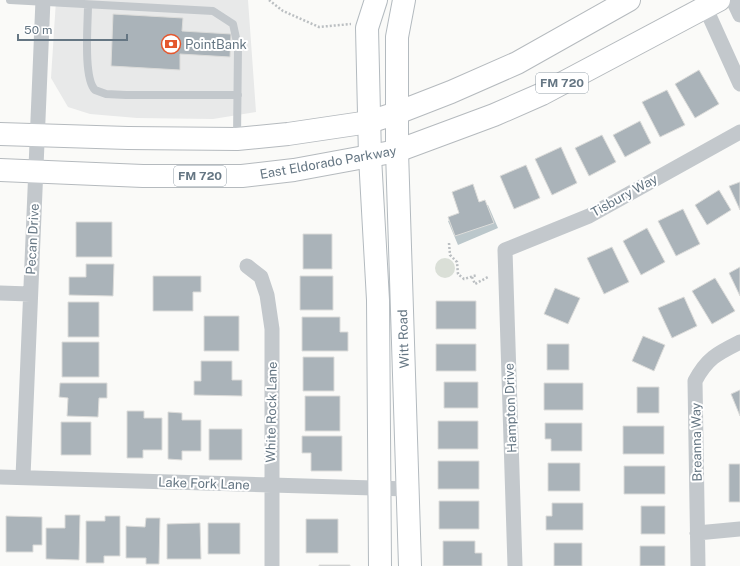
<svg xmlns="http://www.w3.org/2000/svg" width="740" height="566" viewBox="0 0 740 566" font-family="'Public Sans',sans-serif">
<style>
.built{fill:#e8e9e9}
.green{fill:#dadfd7}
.water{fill:#bbc7cb}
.building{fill:#aab3b9;stroke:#dcdcda}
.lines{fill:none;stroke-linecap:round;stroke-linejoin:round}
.secondary-casing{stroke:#b3babf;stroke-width:24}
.primary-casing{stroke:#b5babe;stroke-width:24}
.path{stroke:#bbbfc2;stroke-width:2.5;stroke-dasharray:2 2;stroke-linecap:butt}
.lane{stroke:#c3c8cc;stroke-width:8}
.street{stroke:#c3c8cc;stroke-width:15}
.secondary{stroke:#fff;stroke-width:22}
.primary{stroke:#fff;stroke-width:22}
.labels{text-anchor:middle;stroke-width:4;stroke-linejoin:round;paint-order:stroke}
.shield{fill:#fff;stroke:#939fa8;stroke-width:1}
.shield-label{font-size:12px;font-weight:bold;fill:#657683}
.poi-label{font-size:13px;fill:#657683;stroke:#fff;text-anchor:start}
.street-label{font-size:13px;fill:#657683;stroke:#fff}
</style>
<rect width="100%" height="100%" fill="#fafaf8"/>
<path class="built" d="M56 0H248L256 112 213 119 137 118 90 114 68 107 51 78Z"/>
<path class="green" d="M435 268a10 10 0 1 1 20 0a10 10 0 1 1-20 0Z"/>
<path class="water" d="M488 205 498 228 458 245 448 221Z"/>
<path class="building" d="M113 14 183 18 182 31 231 34 230 57 180 54V70L111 66Z
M699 70 719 104 695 118 675 84Z
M667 90 685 125 660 137 642 102Z
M640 121 651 143 625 157 613 135Z
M602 135 616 162 589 176 575 148Z
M561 147 577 183 552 195 535 159Z
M526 165 540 198 514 209 500 176Z
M740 182V210L729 186Z
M473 184 479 202 485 200 494 223 455 236 448 217 459 213 452 192Z
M719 190 731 210 707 225 695 205Z
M683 209 700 244 676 256 658 221Z
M76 222H112V257H76Z
M647 228 665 262 641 275 623 241Z
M303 234H332V269H303Z
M612 247 629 282 604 294 587 258Z
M86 264H114L113 296 69 295V277H86Z
M740 267V296L729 273Z
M153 276H201V292H193V311H153Z
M300 276H333V310H300Z
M715 278 735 311 712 324 692 291Z
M555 288 580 298 568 324 544 314Z
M684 297 697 326 672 338 658 308Z
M436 301H476V329H436Z
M68 302H99V337H68Z
M204 316H239V351H204Z
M302 317H340V332H348V351H302Z
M643 336 665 345 654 371 632 361Z
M62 342H99V377H62Z
M436 344H476V371H436Z
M547 344H569V370H547Z
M303 357H334V391H303Z
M201 361H232V380H242V396L194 395V381H201Z
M444 382H478V408H444Z
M60 383H107V398H99L98 417 67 416 68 398 59 397Z
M544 383H583V410H544Z
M637 387H659V413H637Z
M740 390V416L731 394Z
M305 396H340V431H305Z
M127 411H144V418H162V450H143V458H127Z
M168 412 182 413V420H201V451H182V460L168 459Z
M438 421H478V449H438Z
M61 422H91V455H61Z
M545 423H582V451H551V439H545Z
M623 426H664V454H623Z
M209 429H242V460H209Z
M302 436H342V471H311V453H302Z
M438 461H479V489H438Z
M548 463H580V491H548Z
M729 464H740V502H729Z
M624 466H665V494H624Z
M439 501H479V529H439Z
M552 503H583V530H546V516H552Z
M641 506H665V534H641Z
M65 515H80L79 560 46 559V528H65Z
M6 516 42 517V545H33V552H6Z
M105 516H120V556H104V563H86V521H105Z
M146 518H160L159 564H146V558H126V526L145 527Z
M306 519H338V553H306Z
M200 523 201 559H167V524Z
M208 523H240V554H208Z
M443 541H475V553H482V566H443Z
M554 543H582V566H554Z
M640 546H665V566H640Z
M319 565H350V566H319Z"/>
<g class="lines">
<defs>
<path id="secondary" d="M376 0 367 28 370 157 378 300 380 566
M404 0 397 37V151L410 566"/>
<path id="primary" d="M0 134 128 138 237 139 288 134 369 122 397 113 451 92 517 63 629 0
M0 170 143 176H242L294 170 397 151 494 115 542 94 719 0"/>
</defs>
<use href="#secondary" class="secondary-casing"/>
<use href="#primary" class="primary-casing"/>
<path class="path" d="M269 0 283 11 319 27 351 24
M449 243 450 255 457 262 458 274 464 279 477 275
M472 277 475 284 488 277"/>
<path class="lane" d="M10 0 213 11 233 24 238 47 237 138
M88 5C88 23 83 78 95 90L106 94 126 95H238"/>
<path class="street" d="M702 0 740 84
M733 0 740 15
M247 266 261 277 267 295 272 329V566
M0 293 30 294
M0 477 408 489
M23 477 43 0
M697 533 740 529
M515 566 505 250 589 216 740 132
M698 566 695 381C707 358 718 353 740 342"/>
<use href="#secondary" class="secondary"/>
<use href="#primary" class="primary"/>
</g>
<defs>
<symbol id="bank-ring" viewBox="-11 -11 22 22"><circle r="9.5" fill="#fff" stroke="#e4572e" stroke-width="1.5"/><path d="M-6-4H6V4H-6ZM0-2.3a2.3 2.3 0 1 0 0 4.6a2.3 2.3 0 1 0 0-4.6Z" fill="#e4572e"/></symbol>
</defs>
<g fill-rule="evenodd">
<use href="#bank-ring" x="160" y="33" width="22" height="22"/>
</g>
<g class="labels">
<g class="shield">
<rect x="536" y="73" width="52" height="20" rx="3"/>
<rect x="174" y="166" width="52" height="20" rx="3"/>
</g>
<g class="shield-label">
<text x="562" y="87">FM 720</text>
<text x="200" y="180">FM 720</text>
</g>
<g class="poi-label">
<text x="185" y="49">PointBank</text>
</g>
<g class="street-label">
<text transform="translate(328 162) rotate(-10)" y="5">East Eldorado Parkway</text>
<text transform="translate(624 195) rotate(-29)" y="5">Tisbury Way</text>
<text transform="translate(32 239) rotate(-87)" y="5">Pecan Drive</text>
<text transform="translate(403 339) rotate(-92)" y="5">Witt Road</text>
<text transform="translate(510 408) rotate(-92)" y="5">Hampton Drive</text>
<text transform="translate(271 412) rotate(-89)" y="5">White Rock Lane</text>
<text transform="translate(696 442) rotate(-91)" y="5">Breanna Way</text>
<text transform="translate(204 483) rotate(2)" y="5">Lake Fork Lane</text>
</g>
</g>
<path d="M18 34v6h109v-6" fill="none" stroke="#657683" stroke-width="2"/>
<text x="24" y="34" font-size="12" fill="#657683" stroke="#ffffff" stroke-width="3" paint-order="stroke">50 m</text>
</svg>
